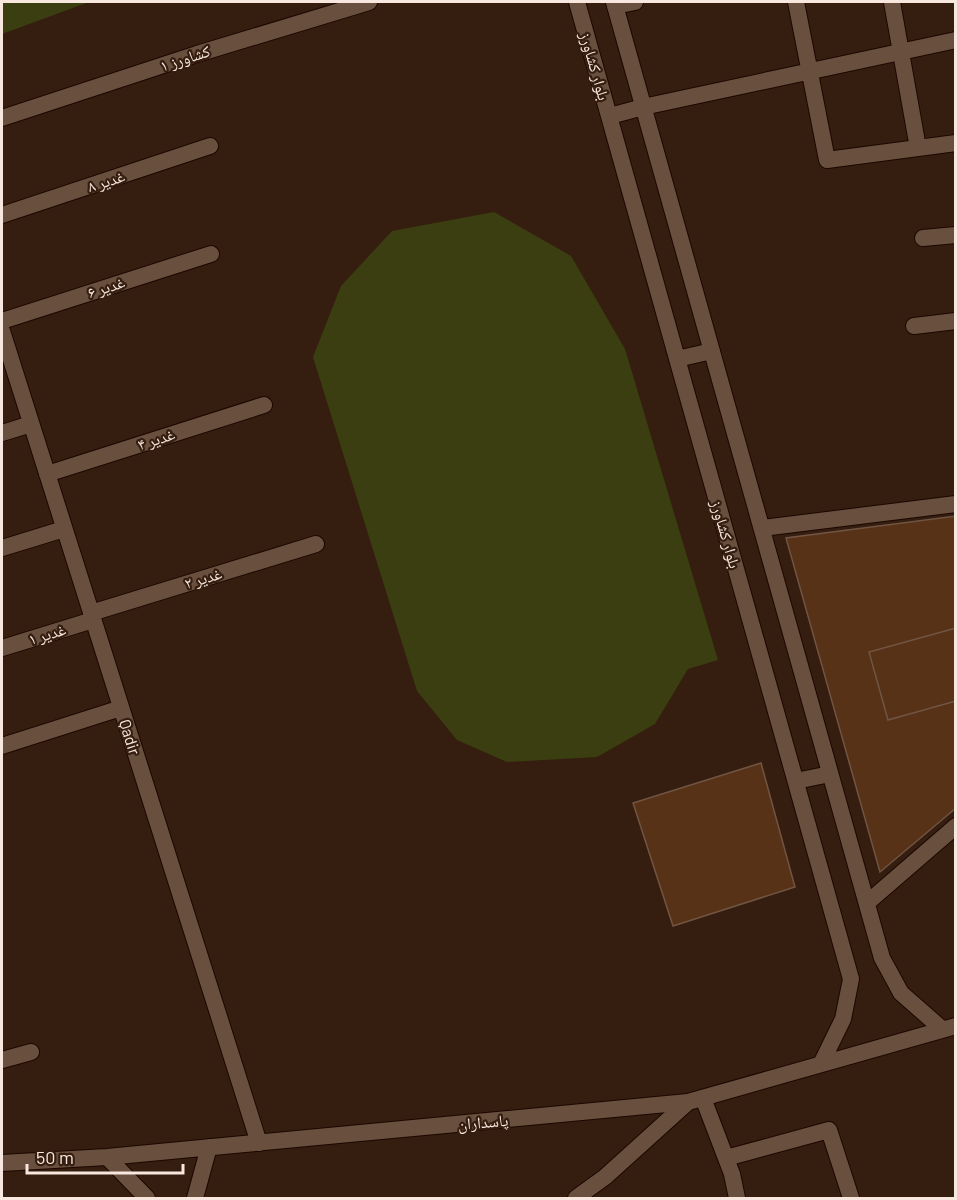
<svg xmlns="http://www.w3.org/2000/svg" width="957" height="1200" viewBox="0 0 957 1200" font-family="Barlow,'Noto Naskh Arabic',sans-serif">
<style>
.green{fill:#3b3e11}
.building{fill:#583217;stroke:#705544;stroke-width:1.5}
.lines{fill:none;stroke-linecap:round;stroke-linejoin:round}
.minor-casing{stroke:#1c0700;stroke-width:18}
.tertiary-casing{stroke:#1c0700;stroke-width:18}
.minor{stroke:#694f3e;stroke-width:16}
.tertiary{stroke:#694f3e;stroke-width:16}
.labels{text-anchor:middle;stroke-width:4.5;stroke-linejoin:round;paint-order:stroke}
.street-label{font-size:16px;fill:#f8e7de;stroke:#351e0f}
</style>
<rect width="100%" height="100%" fill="#351e0f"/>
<path class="green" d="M2 2H89L2 34Z
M494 212 571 256 625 349 718 660 688 669 655 724 597 757 507 762 457 740 417 691 313 357 341 286 392 231Z"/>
<path class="building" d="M956 516V808L880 872 786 538Z
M956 628V701L888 720 869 652Z
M761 763 795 887 673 926 633 803Z"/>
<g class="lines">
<defs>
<path id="minor" d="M796 2 827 160 956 143
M892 2 918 148
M615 6 635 2
M643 107 956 40
M2 118 197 54 369 2
M2 215 210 146
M923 238 956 235
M2 321 211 254
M914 326 956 321
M2 331 259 1143
M2 433 31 424
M47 474 264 405
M2 548 64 529
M91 613 316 544
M2 648 93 620
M2 746 121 708
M867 903 956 826
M2 1060 31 1052
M703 1098 732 1174 737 1198
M726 1158 829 1130 851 1198
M576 1198 605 1177 688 1102"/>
<path id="tertiary" d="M577 2 851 979 843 1019 821 1064
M614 2 882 958 901 993 942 1029
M610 116 643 107
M677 359 712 351
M762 528 956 504
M796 781 830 774
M107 1157 147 1198
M2 1163 107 1157 688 1102 956 1026
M195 1198 209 1147"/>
</defs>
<use href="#minor" class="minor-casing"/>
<use href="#tertiary" class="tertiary-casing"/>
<use href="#minor" class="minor"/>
<use href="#tertiary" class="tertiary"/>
</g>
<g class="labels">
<g class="street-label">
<text transform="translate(185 58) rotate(-18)" y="6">کشاورز ۱</text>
<text transform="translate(595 66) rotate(74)" y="6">بلوار کشاورز</text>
<text transform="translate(106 181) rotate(-18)" y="6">غدیر ۸</text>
<text transform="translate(106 287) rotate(-18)" y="6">غدیر ۶</text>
<text transform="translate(156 439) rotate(-18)" y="6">غدیر ۴</text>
<text transform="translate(726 534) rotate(74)" y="6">بلوار کشاورز</text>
<text transform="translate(203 578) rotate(-17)" y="6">غدیر ۲</text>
<text transform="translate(47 634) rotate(-17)" y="6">غدیر ۱</text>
<text transform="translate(130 737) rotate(72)" y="6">Qadir</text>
<text transform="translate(483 1122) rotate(-5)" y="6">پاسداران</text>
</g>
</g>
<rect width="957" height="1200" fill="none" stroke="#f8e7de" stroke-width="6"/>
<path d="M27 1164v9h156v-9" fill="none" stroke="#f8e7de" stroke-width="3"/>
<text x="36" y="1164" font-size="18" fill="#f8e7de" stroke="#351e0f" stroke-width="4.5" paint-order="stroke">50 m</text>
</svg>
